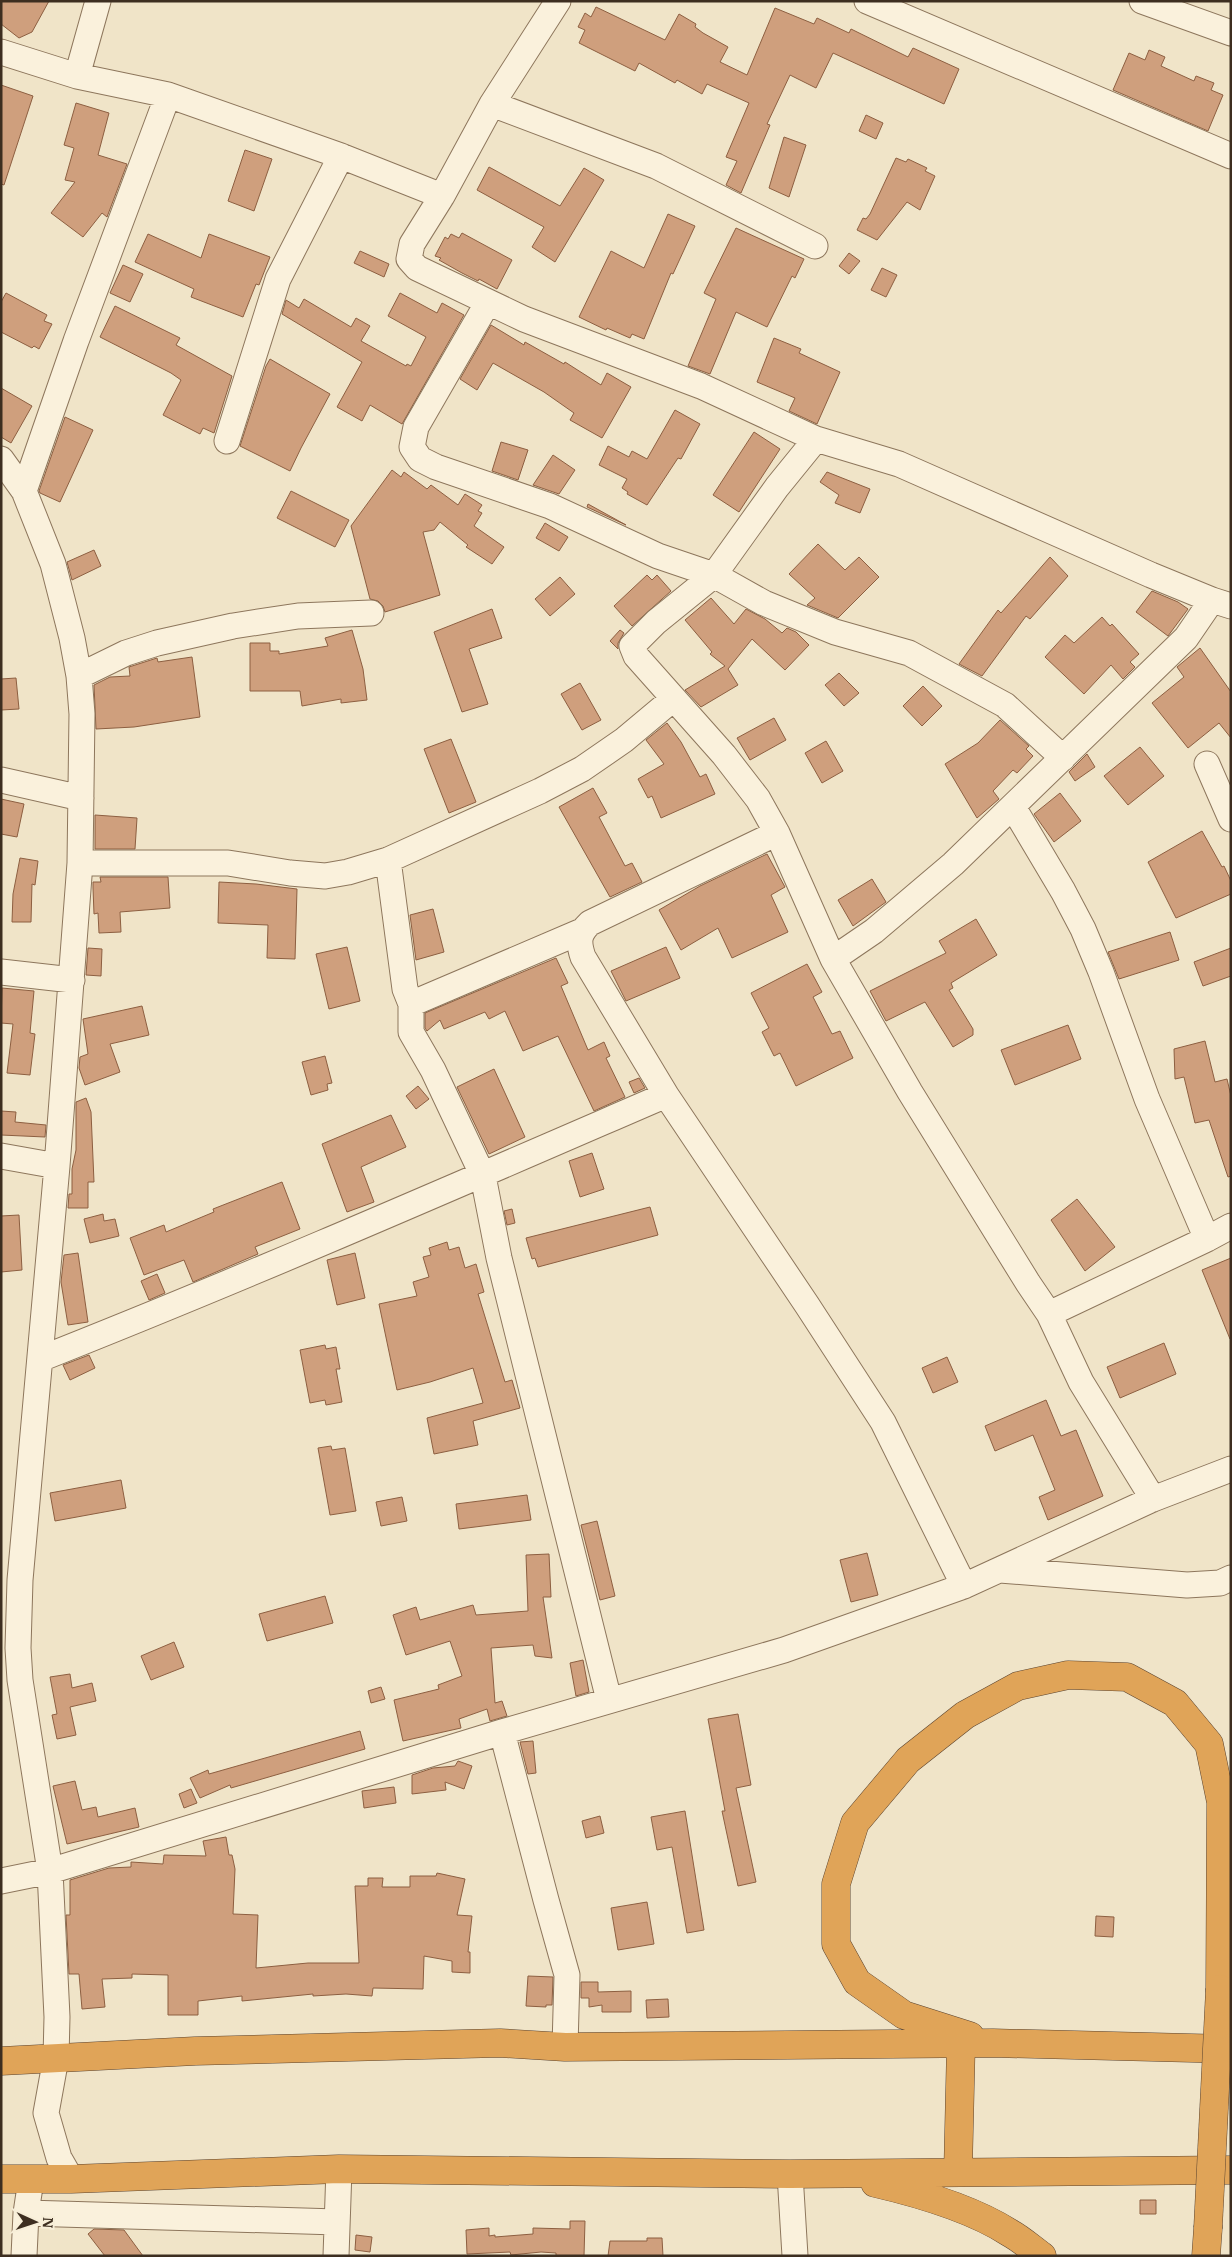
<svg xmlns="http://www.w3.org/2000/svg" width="1232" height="2257" viewBox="0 0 1232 2257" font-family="'IBM Plex Serif',serif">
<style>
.building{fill:#cf9f7d;stroke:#8d5f41}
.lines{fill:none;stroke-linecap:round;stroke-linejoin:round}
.minor-casing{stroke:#8d765c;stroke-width:27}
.highway-casing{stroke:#5b4430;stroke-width:29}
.minor{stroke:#faf1dc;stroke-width:25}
.highway{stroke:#e0a458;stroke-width:28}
.highway-bridge-casing{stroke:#5b4430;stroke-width:29;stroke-linecap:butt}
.highway-bridge{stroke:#e0a458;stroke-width:28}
</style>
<rect width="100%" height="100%" fill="#f0e4c8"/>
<path class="building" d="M1 1H49L32 32 19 38 1 24Z
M596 7 665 40 679 14 696 24 695 27 703 33 728 47 720 62 747 75 775 8 814 24 817 18 849 33 851 29 908 57 913 48 959 69 944 104 833 53 816 88 790 75 767 124 770 125 741 193 726 185 737 161 726 157 749 103 707 84 702 94 677 80 675 83 639 63 635 71 579 43 585 30 578 27 585 13 591 17Z
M1149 50 1165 57 1161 66 1194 81 1196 76 1214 83 1211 90 1223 95 1208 131 1113 90 1129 53 1145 60Z
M1 85 33 96 4 185 1 184Z
M76 103 109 113 98 155 127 164 107 217 102 213 83 237 51 213 75 182 65 180 74 148 64 145Z
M866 115 883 123 876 139 859 131Z
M784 137 806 145 789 197 769 188Z
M245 150 272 159 254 211 228 201Z
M896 158 906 162 908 159 927 168 925 171 935 176 920 210 907 202 877 240 857 230 863 218 866 219 870 214Z
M489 167 560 206 584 168 604 180 555 262 532 247 544 227 477 190Z
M668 214 695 226 673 274 671 273 644 339 632 334 630 338 607 328 606 330 579 317 611 251 644 268Z
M736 228 804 259 795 278 792 276 767 327 736 312 710 374 688 366 716 299 704 293Z
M462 233 512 260 497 289 479 279 478 281 462 273 439 260 441 258 435 256 445 237 448 239 451 234 459 238Z
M148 234 201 258 209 234 270 257 259 285 256 284 243 317 191 297 194 289 135 262Z
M360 251 389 264 384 277 354 263Z
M849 253 860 261 849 274 839 266Z
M123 265 143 274 130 302 110 293Z
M882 268 897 275 886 297 871 290Z
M6 293 47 315 44 321 52 324 39 349 34 346 32 348 1 332V302Z
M400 293 437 313 442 303 464 315 402 424 370 405 362 421 337 407 362 362 282 314 286 300 299 308 304 299 351 327 356 318 370 326 361 341 406 366 407 364 411 366 426 337 388 316Z
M115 306 180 338 176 345 232 376 214 433 203 428 200 434 163 415 181 380 171 373 100 337Z
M491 325 524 345 525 342 564 364 565 362 601 385 607 373 631 387 602 438 570 420 574 413 544 392 493 363 477 390 460 379Z
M774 338 801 349 799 353 840 372 817 424 789 411 795 398 757 382Z
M270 359 330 394 301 448 290 471 240 446 266 366Z
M1 388 32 406 11 443 1 437Z
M675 410 700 424 681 459 678 458 647 505 627 494 628 492 622 488 627 479 599 465 608 446 629 457 632 451 647 459Z
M65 417 93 430 60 502 40 493 39 491Z
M754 432 780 449 739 512 713 495Z
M501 442 528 450 518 480 492 471Z
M553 455 575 470 559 494 533 485Z
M392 470 401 477 404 472 427 489 431 485 458 505 465 494 482 505 478 511 482 513 474 526 504 547 492 564 466 547 468 545 440 522 434 530 423 532 440 595 385 612 383 606 378 601 370 599 351 526Z
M827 472 870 489 860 513 835 503 839 495 820 482Z
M291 491 349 520 335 547 277 518Z
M588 504 626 525 587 507Z
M545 523 568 537 559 551 536 538Z
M818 544 845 570 859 557 879 577 838 618 807 605 815 598 789 574Z
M94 550 101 566 72 580 67 562Z
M1050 557 1068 576 1030 619 1026 616 982 676 959 664 998 610 1001 613Z
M647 575 652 580 657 575 671 591 632 626 614 606Z
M560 577 575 594 550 616 535 599Z
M1152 591 1178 602 1188 609 1168 636 1136 612Z
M711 598 734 624 746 609 765 619 782 633 787 628 796 632 809 645 785 670 752 639 728 669 738 685 701 707 685 690 725 666 710 654 712 652 685 620Z
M492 609 502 638 469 649 488 704 462 712 434 632Z
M1102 617 1110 626 1112 624 1139 654 1130 662 1135 667 1123 679 1111 665 1084 694 1045 657 1065 635 1074 643Z
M352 630 363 669 367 700 341 703V699L302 706 300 691H250V643H270V651H279V654L328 646 325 638Z
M620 630 624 633 618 643V649L610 641Z
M1200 648 1231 692V738L1219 723 1188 748 1152 703 1184 677 1177 667Z
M192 657 200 717 134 727 96 729 94 685 110 677 130 676 129 667 157 658 158 662Z
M839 673 859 693 844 706 825 685Z
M16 678 19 709 1 710V679Z
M580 683 601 720 582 730 561 694Z
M923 686 942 706 922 726 903 706Z
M774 718 786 740 750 760 737 738Z
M1000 720 1029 746 1026 749 1033 756 1017 773 1013 770 993 791 999 799 977 818 945 764 978 743Z
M667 723 681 742 700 777 706 774 715 794 661 818 652 796 648 798 638 779 664 764 646 740Z
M451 739 476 802 449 813 424 749Z
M826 741 843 771 822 783 805 753Z
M1140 747 1164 776 1128 805 1104 776Z
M1087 754 1095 767 1075 781 1069 772Z
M593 788 607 813 599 817 625 866 632 863 642 882 610 897 559 807Z
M1060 793 1081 821 1054 842 1034 814Z
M1 799 24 804 17 837 1 834Z
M95 815 137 818 135 849H95Z
M1202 831 1222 867 1224 866 1231 881V894L1176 918 1148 862Z
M767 854 785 887 771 895 788 932 732 958 718 928 681 950 659 910 700 886Z
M20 858 38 861 35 885 32 884 31 922H12L13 894Z
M100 877H168L170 908 120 912 121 932 99 933 98 913 94 914 93 888V882H101Z
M872 879 886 902 853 926 838 900Z
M219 882 256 884 297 889 295 959 267 958 268 925 218 923Z
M433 909 444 952 416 960 410 915Z
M976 919 997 955 951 983 953 988 949 990 973 1029V1035L953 1047 925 1002 886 1021 870 991 946 953 939 941Z
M1170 932 1179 960 1119 979 1108 952Z
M347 947 360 1001 329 1009 316 954Z
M666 947 680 978 626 1001 611 971Z
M88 948 102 949 101 976 86 975Z
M1231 948V976L1203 986 1194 962Z
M556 958 568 983 561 986 588 1050 604 1042 610 1056 606 1058 625 1097 594 1111 558 1036 523 1051 505 1011 489 1019 485 1012 444 1029 440 1020 427 1031 425 1028V1013Z
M807 964 822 992 813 997 832 1034 840 1031 853 1058 796 1086 780 1053 774 1056 762 1032 769 1028 751 993Z
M2 988 34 991 30 1033 35 1034 30 1075 7 1073 13 1024 1 1023Z
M142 1006 149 1035 110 1044 120 1072 85 1085 79 1068 80 1057 88 1054 83 1019Z
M1068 1025 1081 1059 1015 1085 1001 1050Z
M1205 1041 1215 1082 1227 1079 1231 1096V1176L1228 1177 1209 1120 1195 1123 1184 1077 1175 1079 1174 1049Z
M325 1056 332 1083 327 1084 328 1090 311 1095 302 1062Z
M494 1069 525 1137 489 1154 457 1087Z
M639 1078 645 1088 634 1093 629 1082Z
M418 1086 429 1099 416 1109 406 1096Z
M86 1098 91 1112 94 1182H88V1208H68L69 1194H72V1169L76 1150V1102Z
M1 1111 16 1112 15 1122 46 1125 45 1137 1 1135Z
M391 1115 406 1147 361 1167 374 1202 347 1212 322 1144Z
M592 1153 604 1189 580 1197 569 1161Z
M282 1182 300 1229 255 1247 258 1254 193 1282 184 1260 144 1275 130 1238 164 1225 166 1232 214 1212 213 1209Z
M1077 1199 1115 1247 1085 1271 1051 1220Z
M650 1207 658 1235 538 1267 535 1258 532 1259 526 1238Z
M512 1209 515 1223 507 1225 504 1211Z
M103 1214 104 1221 115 1219 119 1236 90 1243 84 1219Z
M19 1215 22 1270 1 1272V1216Z
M447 1242 449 1250 459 1247 465 1268 476 1264 484 1292 478 1294 505 1382 512 1380 520 1408 473 1421 478 1445 434 1454 427 1418 483 1403 473 1368 430 1382 397 1390 379 1304 417 1296 413 1282 429 1277 423 1257 431 1255 429 1248Z
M78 1253 88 1322 68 1325 61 1282 64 1255Z
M355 1253 365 1298 337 1305 327 1260Z
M1231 1258V1339H1230L1202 1270Z
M157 1274 165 1293 149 1300 141 1281Z
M1164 1343 1176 1374 1120 1398 1107 1367Z
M325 1345 326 1349 336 1347 340 1369H336L342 1402 326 1405 325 1400 310 1403 300 1350Z
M89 1355 95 1368 70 1380 63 1365Z
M947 1357 958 1382 933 1393 922 1368Z
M1046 1400 1061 1436 1076 1430 1103 1496 1048 1520 1039 1497 1055 1490 1033 1435 995 1451 985 1426Z
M331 1446 332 1450 345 1448 356 1511 330 1515 318 1448Z
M121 1480 126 1508 55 1521 50 1493Z
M527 1495 531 1520 459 1529 456 1504Z
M402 1497 407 1521 381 1526 376 1502Z
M597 1521 615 1596 600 1600 581 1525Z
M867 1553 878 1595 851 1602 840 1560Z
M549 1554 551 1597H543L552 1658 535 1656 533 1645 491 1648 495 1703 502 1701 507 1716 490 1721 487 1709 459 1719 461 1728 403 1741 394 1700 439 1689 438 1685 462 1676 450 1641 406 1655 393 1615 416 1607 420 1620 473 1605 476 1615 528 1611 526 1555Z
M325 1596 333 1623 267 1641 259 1614Z
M174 1642 184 1667 151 1680 141 1656Z
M583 1660 589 1692 576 1696 570 1663Z
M70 1674 72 1688 92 1683 96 1701 70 1707 76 1735 57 1739 52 1715 57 1714 50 1677Z
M381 1687 385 1699 371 1703 368 1691Z
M738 1714 751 1785 736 1788 756 1882 738 1886 722 1811H725L708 1719Z
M360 1731 365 1749 231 1788 230 1785 200 1798 190 1778 208 1770 209 1774Z
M533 1741 536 1773 528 1774 520 1742Z
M458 1761 472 1766 464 1789 445 1782 446 1790 412 1794V1775L433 1768 455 1766Z
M75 1781 82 1810 96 1807 98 1817 135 1808 139 1827 67 1844 53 1786Z
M394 1787 396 1803 364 1808 362 1791Z
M191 1789 197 1803 184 1808 179 1794Z
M685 1811 704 1930 687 1933 672 1847 657 1850 651 1817Z
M600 1816 604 1833 586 1838 582 1821Z
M226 1837 229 1855H232L235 1869 233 1914 258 1915 256 1968 308 1963H359L355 1886H368V1878H383L382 1887H410V1876H436L437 1873 465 1879 457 1915 472 1916 468 1952H470V1973L452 1972V1961L424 1956 423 1989 373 1988 372 1996 346 1994 313 1996V1994L242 2001V1996L198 2001V2015H168V1975L132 1974V1978L102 1979 105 2007 82 2009 79 1974H69L66 1915H70V1880L109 1868 131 1867V1862L163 1864 164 1855 206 1856 203 1841Z
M647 1902 654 1944 618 1950 611 1908Z
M1096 1916 1114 1917 1113 1937 1095 1936Z
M528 1976 553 1977 552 2005H546V2007L526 2006Z
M581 1982H598V1992L631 1991V2012H602V2005L589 2007V1998H581Z
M668 1999 669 2017 647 2018 646 2000Z
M1140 2200H1156V2214H1140Z
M570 2221H585L584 2256H556V2253L541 2252 511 2255 510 2252 467 2254 466 2230 489 2228V2236L495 2235V2237L533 2234V2228L570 2229Z
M94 2229 124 2230 143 2256H105L88 2234Z
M356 2235 372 2237 370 2252 355 2250Z
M647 2238H662L663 2256H608L610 2241H647Z"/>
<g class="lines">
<defs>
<path id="minor" d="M558 1 492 104 442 196 412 244 409 259 417 268 524 319 701 386 816 439 899 464 1151 575 1212 600
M867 1 1231 156
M1142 1 1231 33
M1 52 77 76 168 95 341 156 442 196
M77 76 98 1
M492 104 656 166 815 246
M488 302 416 427 412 447 420 459 436 467 550 506 658 556 714 575 764 603 835 632 909 653 1005 705 1063 758
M816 439 777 487 714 575 656 622 632 646 636 656 724 755 758 799 777 833 833 959
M227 441 278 279 341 156
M1 459 24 491 53 564 72 638 79 676 82 714 80 863 57 1166 20 1580 18 1648 20 1680 50 1871 57 2017 56 2058 46 2113 59 2158 71 2179
M24 491 76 341 168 95
M79 676 126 653 157 643 233 626 298 616 371 613
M1207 764 1231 819
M1 780 81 798
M1013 807 1063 891 1083 929 1101 972 1147 1099 1207 1239
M388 860 405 989 411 1004V1032L433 1070 483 1176 499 1258 609 1700
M80 863H228L290 873 325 876 348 872 388 860 540 791 582 769 624 740 673 699
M1 972 72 980
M411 1004 582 931
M666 1095 583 957C578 942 578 934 590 923L777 833
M1 1156 57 1166
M1049 1314 1207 1239 1231 1226
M40 1359C250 1276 458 1185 666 1095L807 1305 883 1422 964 1586
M1153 1499 1081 1382 1049 1314 1028 1283 910 1092 833 959 874 931 953 864 1186 638 1212 600 1231 606
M1000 1570 1187 1585 1220 1583 1231 1578
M502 1732 546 1900 567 1975 565 2047
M1 1881 50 1871 502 1732 784 1650 964 1586 1153 1499 1231 1469
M790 2174 795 2256
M26 2213 337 2222
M24 2256 26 2213 31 2180
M336 2256 339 2169"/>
<path id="highway" d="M970 2036 904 2015 857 1982 836 1944V1884L855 1823 908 1760 965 1715 1018 1686 1068 1675 1127 1677 1175 1703 1209 1744 1221 1802 1220 1989
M1 2061 195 2051 500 2043 565 2047 993 2043 1231 2049
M958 2172 961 2044
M1 2179H71L339 2169 790 2174 1231 2170
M875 2183C918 2193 973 2209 1010 2233 1021 2239 1031 2248 1042 2256
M1206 2256 1208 2228"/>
</defs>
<use href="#minor" class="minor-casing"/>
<use href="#highway" class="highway-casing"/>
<use href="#minor" class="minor"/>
<use href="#highway" class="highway"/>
<defs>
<path id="highway-bridge" d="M1208 2228 1220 1989"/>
</defs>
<use href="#highway-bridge" class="highway-bridge-casing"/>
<use href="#highway-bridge" class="highway-bridge"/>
</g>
<rect width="1232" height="2257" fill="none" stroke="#3d2e20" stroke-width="5"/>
<g transform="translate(35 2222) rotate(93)" stroke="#f7eed8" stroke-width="4" paint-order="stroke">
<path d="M0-4L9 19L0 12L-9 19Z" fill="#3d2e20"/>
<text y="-8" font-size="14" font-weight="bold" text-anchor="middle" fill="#3d2e20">N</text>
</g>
</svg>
